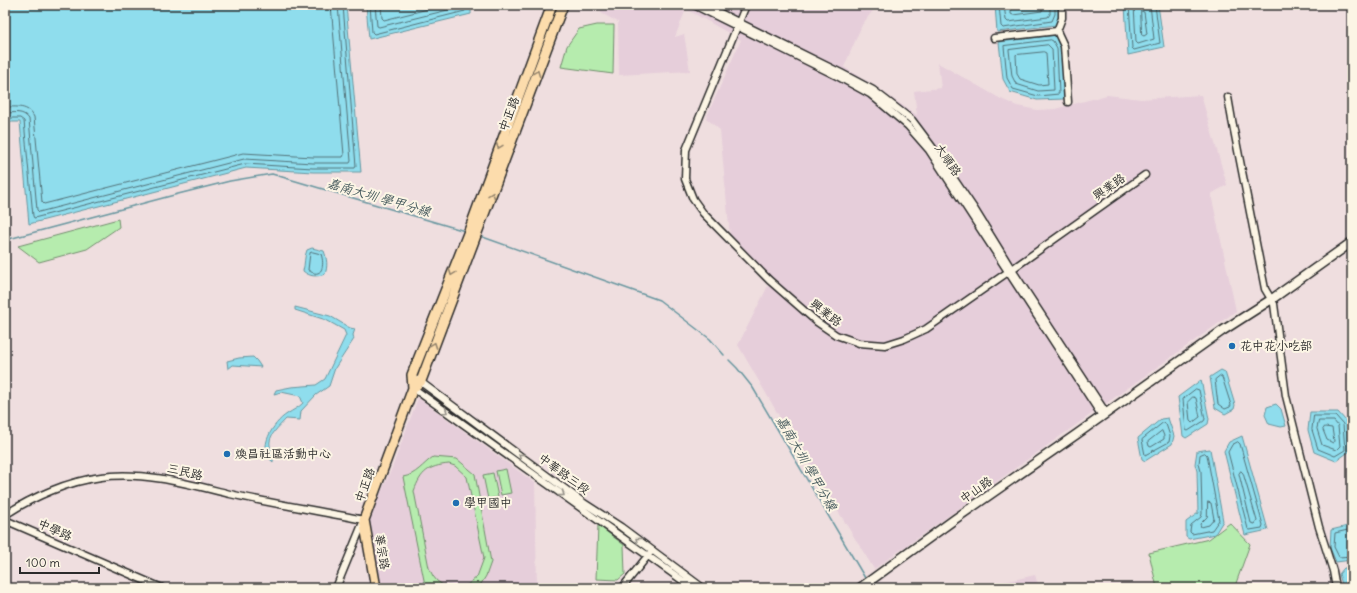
<svg xmlns="http://www.w3.org/2000/svg" width="1357" height="593" viewBox="0 0 1357 593" font-family="Delius,'LXGW WenKai TC',sans-serif">
<style>
.built{fill:#e6ceda}
.green{fill:#b6ecae;stroke:#708c6c;fill-rule:evenodd}
.water{fill:#8fdded;stroke:#67969f}
.lines{fill:none;stroke-linecap:round;stroke-linejoin:round}
.shore{stroke:#537279;stroke-width:1}
.stream{stroke:#67969f;stroke-width:1.5}
.street-casing{stroke:#2b2b2b;stroke-width:9}
.secondary-casing{stroke:#2b2b2b;stroke-width:11}
.primary-casing{stroke:#2b2b2b;stroke-width:12}
.street{stroke:#fcf5e5;stroke-width:6}
.secondary{stroke:#fcf5e5;stroke-width:8}
.primary{stroke:#fcdcac;stroke-width:9}
.oneway{stroke:#94846c}
.oneway2{stroke:#949088}
.poi-dot{fill:#1f6fb2;stroke:#fcf5e5;stroke-width:1.5}
.labels{text-anchor:middle;stroke-width:4;stroke-linejoin:round;paint-order:stroke}
.street-label{font-size:12px;fill:#2b2b2b;stroke:#fcf5e5}
.poi-label{font-size:12px;fill:#2b2b2b;stroke:#fcf5e5;text-anchor:start}
.water-label{font-size:13px;font-style:italic;fill:#44585c;stroke:#fcf5e5}
</style>
<rect width="100%" height="100%" fill="#efdedf"/>
<filter id="ink" filterUnits="userSpaceOnUse"><feTurbulence type="fractalNoise" baseFrequency=".025" numOctaves="2"/><feDisplacementMap in="SourceGraphic" scale="8" xChannelSelector="R" yChannelSelector="G"/><feConvolveMatrix kernelMatrix="1 2 1 2 8 2 1 2 1" color-interpolation-filters="sRGB"/></filter>
<g filter="url(#ink)">
<path class="built" d="M601 5H887L874 9 862 25 844 67 917 115 914 91 941 88 938 63 1001 99 1017 106 1037 110 1055 109 1107 95 1141 99 1201 95 1227 185 1211 194 1236 311 874 569 782 421 738 345 769 284 730 237 720 130 706 118 741 40 686 9 675 37 684 34 690 71 619 75 618 22 601 13Z
M418 398 535 483 537 588H381L367 523 392 468Z
M1035 575 1039 588H978Z"/>
<path class="green" d="M597 25H614L613 74 561 67 567 46 579 29Z
M118 219 119 227 87 249 39 262 18 246Z
M433 457 457 459 475 474 491 562 486 576 481 584 475 588H436L431 584 425 585 403 477C416 475 423 464 433 457ZM449 464 455 466 467 477 484 558 477 577 467 585 459 587 443 585 437 581 433 576 429 568 414 491C421 472 428 466 449 464Z
M506 469 511 493 501 495 496 471Z
M493 473 498 497 488 499 483 475Z
M1230 523 1250 544 1235 586 1233 588H1157L1149 553 1209 539Z
M598 525 624 545 625 574 618 580 596 579Z"/>
<path class="water" d="M5 5H346L361 172H313L246 168 29 224 20 122H5Z
M366 5H471V14L369 39Z
M995 5H1059V15L1056 25 997 32Z
M1125 5H1158L1164 47 1128 55Z
M1055 35 1061 46 1064 99 1037 100 1010 92 1003 79 999 42Z
M312 248 324 251C327 259 328 266 325 274 317 277 310 277 303 271 305 264 304 257 307 250Z
M295 307 330 316 350 328 355 329 353 335 354 339 335 368 329 386 316 395 301 411 300 420 286 419C279 427 268 435 270 446 272 451 274 457 273 462 256 449 273 423 287 414 293 410 298 408 303 403L300 396 281 392 274 394 276 390 291 387 316 385 325 379 346 335 344 330 326 320 295 310Z
M253 357 257 361 261 367 233 365 228 369 227 361 239 358Z
M1221 370 1225 372 1235 405 1234 409 1225 414 1215 408 1210 377Z
M1201 380 1209 419 1208 424 1186 438 1183 436 1178 397Z
M1276 404 1281 409 1286 426 1281 427 1269 424 1265 415 1267 407Z
M1310 412H1338L1346 421 1350 451 1336 461 1314 452 1308 430Z
M1168 418 1174 436 1172 444 1145 461 1142 459 1138 438 1161 419Z
M1242 436 1268 530 1245 535 1224 451 1229 442Z
M1210 449 1223 521 1215 534 1189 539 1186 537V522L1198 513 1197 471 1195 464 1197 451Z
M1352 525V560L1336 562 1330 548 1331 530Z
M1344 568H1352V588H1343L1339 574Z"/>
<g class="lines">
<path class="shore" d="M370 5 372 32 374 34 465 11 467 5
M375 5 377 26 379 27 460 7 462 5
M381 5 382 18 384 20 444 5
M999 5 1001 26 1003 28 1052 21 1055 14V5
M1004 5 1006 20 1008 22 1048 17 1050 14V5
M1011 5V14L1013 15 1042 11 1044 5
M1129 5 1132 48 1134 50 1160 43 1155 5
M1134 5 1136 42 1138 44 1154 39 1150 5
M1141 11 1144 12 1147 34 1144 36 1142 35Z
M1051 40 1053 41 1057 48 1059 94 1038 96 1013 89 1007 78 1004 46Z
M1048 45 1052 49 1054 90 1038 91 1016 84 1012 76 1009 50Z
M1044 52 1046 53 1048 84 1039 85 1020 79 1017 74 1016 55Z
M5 107C17 107 28 105 34 117L42 202 44 204 243 153 313 157H343L344 155 331 5
M5 113C14 113 23 110 29 119L37 210 39 212 244 159 313 163H350L351 161 338 5
M5 118H20L24 121 33 216 34 218 245 164 313 168H355L356 166 343 5
M313 252 321 254C325 265 322 280 308 270L310 253Z
M1220 376 1222 377 1231 405 1230 407 1225 409 1218 404 1215 380Z
M1196 389 1199 390 1205 419 1204 421 1188 431 1186 430 1183 399Z
M1193 397 1196 398 1200 417 1192 423 1190 421 1188 402Z
M1314 416H1336L1343 424 1345 450 1335 456 1318 449 1312 430Z
M1319 421H1334L1338 426 1340 446 1336 450 1322 445 1317 429Z
M1163 423 1166 424 1170 436 1169 442 1145 455 1142 440Z
M1325 427 1332 428 1334 441 1333 443 1327 440 1323 430Z
M1162 431 1164 436V439L1151 447 1149 446 1148 442Z
M1238 442 1240 444 1263 525 1262 528 1250 530 1248 529 1228 452 1232 445Z
M1205 453 1207 455 1219 520 1212 530 1192 534 1190 532 1191 525 1201 517 1202 514 1201 471 1199 464 1200 455Z
M1241 471 1243 473 1257 521 1255 524 1251 523 1239 474Z
M1208 502 1211 503 1214 519 1209 525 1201 527 1200 524 1207 517Z
M1352 529 1335 533 1334 547 1339 557 1352 556"/>
<path class="stream" d="M480 236 659 300 710 339 724 355
M5 240 178 194 230 181 272 174 465 231
M729 360 737 368 753 388 865 578
M870 587V588"/>
<defs>
<path id="street" d="M694 5 839 77 870 94 908 126 929 150 1102 416
M704 5 841 73 873 90 912 120 933 148 975 210 1012 270 1106 413
M746 5 686 150 685 179 693 199 703 213 769 280 817 322 836 335 859 343 885 345 904 339 926 329 1008 272 1145 175
M1062 5V18L1057 31 1064 46 1068 102
M994 38 1057 31
M1228 97 1232 120 1265 289 1274 304 1286 396 1319 527 1333 571 1336 588
M418 380 584 503 621 527 703 588
M413 388 693 588
M5 515C32 497 69 481 101 477 143 471 189 484 230 494 274 504 320 511 364 520L336 588
M5 520 162 588
M622 588 650 553"/>
<path id="secondary" d="M860 588 955 519 1077 434 1222 331 1272 299 1352 242"/>
<path id="primary" d="M413 388 421 381 563 5
M376 588 364 520 413 388 412 375 469 231 552 5"/>
</defs>
<use href="#street" class="street-casing"/>
<use href="#secondary" class="secondary-casing"/>
<use href="#primary" class="primary-casing"/>
<use href="#street" class="street"/>
<use href="#secondary" class="secondary"/>
<use href="#primary" class="primary"/>
</g>
<defs><path id="oneway-chevron" d="M-2-3.5L2.5 0L-2 3.5" fill="none" stroke-width="1.6" stroke-linecap="round" stroke-linejoin="round"/></defs>
<g class="oneway">
<use href="#oneway-chevron" transform="translate(537 73) rotate(-69)"/>
<use href="#oneway-chevron" transform="translate(499 146) rotate(110)"/>
<use href="#oneway-chevron" transform="translate(492 195) rotate(-69)"/>
<use href="#oneway-chevron" transform="translate(452 273) rotate(111)"/>
<use href="#oneway-chevron" transform="translate(434 345) rotate(-70)"/>
</g>
<g class="oneway2">
<use href="#oneway-chevron" transform="translate(445 411) rotate(35)"/>
<use href="#oneway-chevron" transform="translate(521 456) rotate(-143)"/>
<use href="#oneway-chevron" transform="translate(562 494) rotate(36)"/>
<use href="#oneway-chevron" transform="translate(638 540) rotate(-142)"/>
</g>
</g>
<g class="poi-dot">
<circle cx="1232" cy="346" r="4"/>
<circle cx="227" cy="454" r="4"/>
<circle cx="456" cy="503" r="4"/>
</g>
<g class="labels">
<g class="street-label">
<text transform="translate(509 114) rotate(-69)" y="4">中正路</text>
<text transform="translate(948 160) rotate(56)" y="4">大順路</text>
<text transform="translate(1109 187) rotate(-35)" y="4">興業路</text>
<text transform="translate(826 313) rotate(38)" y="4">興業路</text>
<text transform="translate(185 472) rotate(13)" y="4">三民路</text>
<text transform="translate(564 474) rotate(36)" y="4">中華路三段</text>
<text transform="translate(365 485) rotate(-70)" y="4">中正路</text>
<text transform="translate(976 490) rotate(-35)" y="4">中山路</text>
<text transform="translate(55 530) rotate(24)" y="4">中學路</text>
<text transform="translate(382 552) rotate(80)" y="4">華宗路</text>
</g>
<g class="poi-label">
<text x="1240" y="350">花中花小吃部</text>
<text x="235" y="458">煥昌社區活動中心</text>
<text x="464" y="507">學甲國中</text>
</g>
<g class="water-label">
<text transform="translate(379 197) rotate(16)" y="5">嘉南大圳 學甲分線</text>
<text transform="translate(807 463) rotate(60)" y="5">嘉南大圳 學甲分線</text>
</g>
</g>
<rect width="1357" height="593" fill="none" stroke="#fcf5e5" stroke-width="20"/>
<rect x="10" y="10" width="1337" height="573" fill="none" stroke="#2b2b2b" stroke-width="1.5" filter="url(#ink)"/>
<path d="M20 567v6h79v-6" fill="none" stroke="#2b2b2b" stroke-width="2"/>
<text x="26" y="567" font-size="12" fill="#2b2b2b" stroke="#fcf5e5" stroke-width="3" paint-order="stroke">100 m</text>
</svg>
